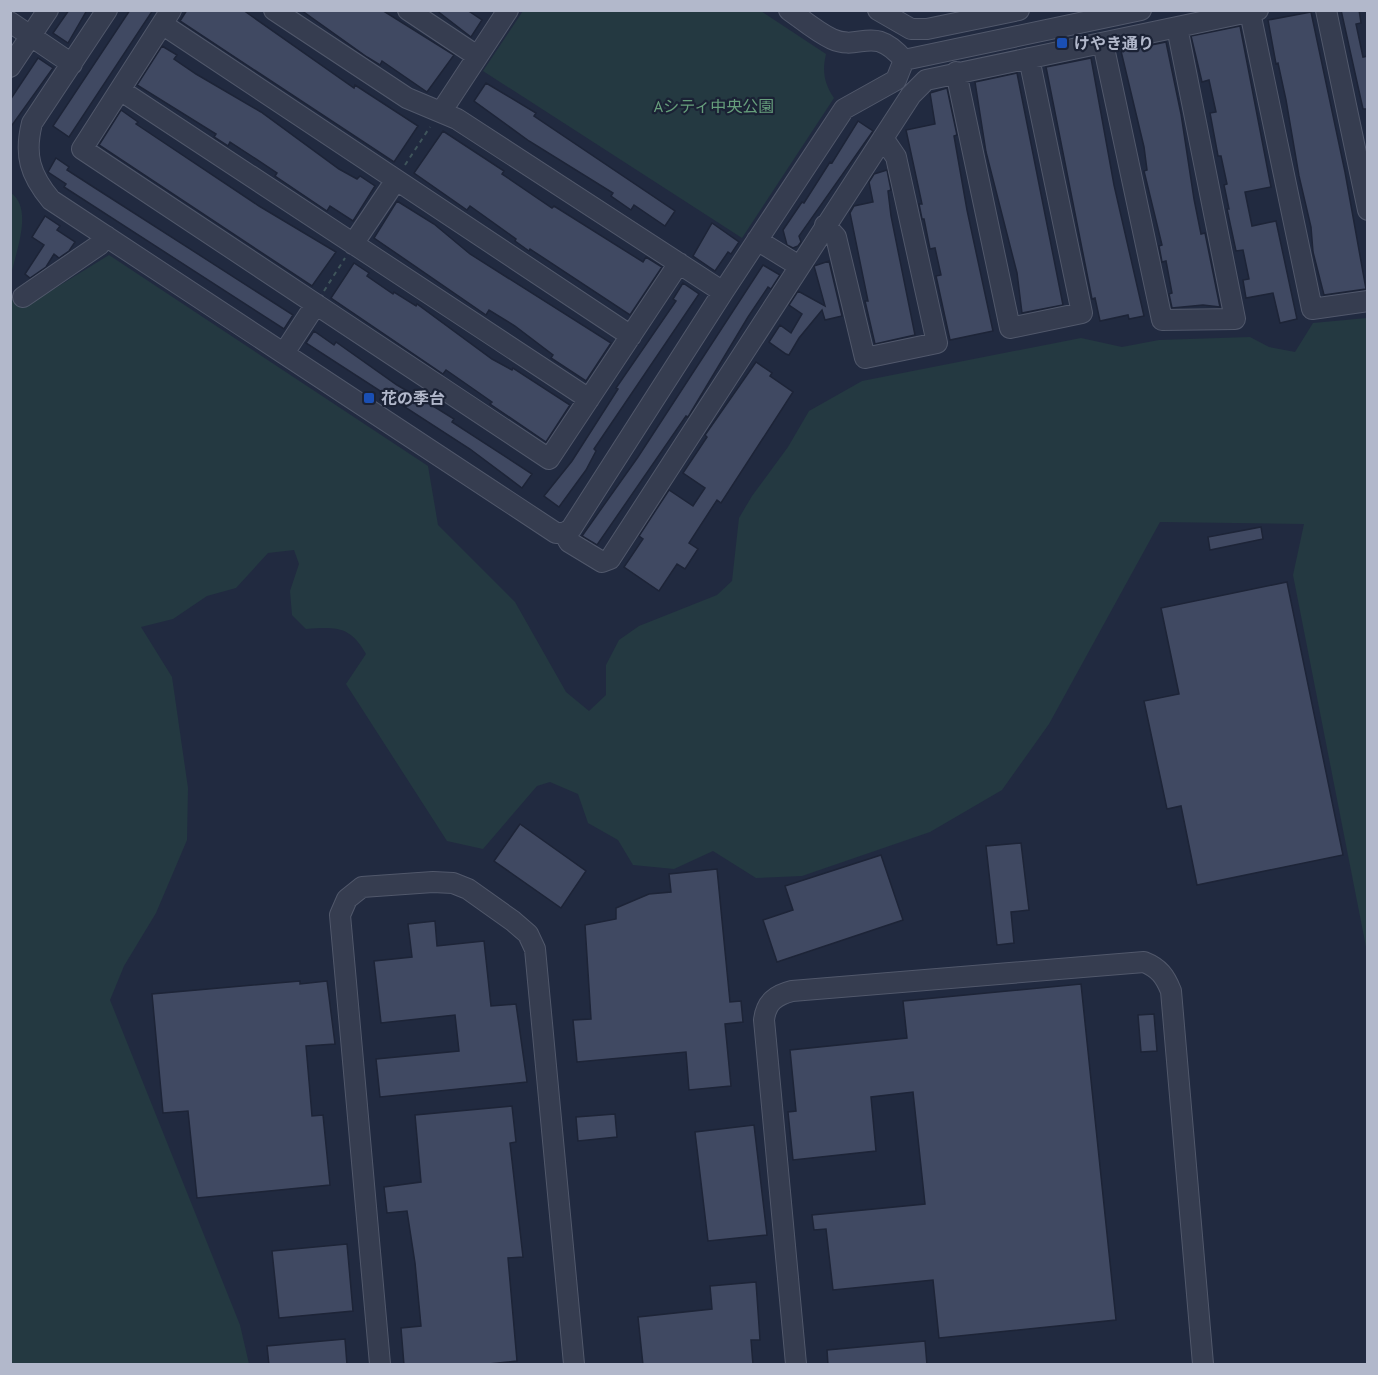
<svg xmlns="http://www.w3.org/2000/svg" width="1378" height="1375" viewBox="0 0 1378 1375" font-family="'PT Sans','Noto Sans JP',sans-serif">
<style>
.green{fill:#243941}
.building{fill:#404962;stroke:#1d2437;stroke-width:1.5}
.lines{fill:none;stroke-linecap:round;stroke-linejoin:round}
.minor-casing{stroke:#51586b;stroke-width:22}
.path{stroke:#3f555b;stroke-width:2;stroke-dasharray:4.5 4.5;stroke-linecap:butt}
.minor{stroke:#363d50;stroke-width:20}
.transit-dot{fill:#1a4fb4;stroke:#1b2235;stroke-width:2}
.labels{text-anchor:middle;stroke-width:4.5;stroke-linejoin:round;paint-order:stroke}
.poi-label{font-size:16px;font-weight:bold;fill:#b2b8cb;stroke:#1b2235;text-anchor:start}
.park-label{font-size:16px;fill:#669e7b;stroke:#1b2235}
</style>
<rect width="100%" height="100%" fill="#212a40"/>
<path class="green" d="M523 11H761L826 54C822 71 824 83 834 98L742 238 483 71Z
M11 193C34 209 15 253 11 276Z
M109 255 428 466 438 525 515 602 566 692 589 711 606 695V665L619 640 639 626 717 595 732 581 739 518 752 496 788 447 809 411 862 381 1081 338 1122 347 1159 340 1250 337 1269 347 1295 352 1313 323 1367 318V952L1293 575 1304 524 1160 522 1049 724 1002 790 930 832 802 876 756 878 713 851 674 869 633 865 618 840 588 823 578 794 550 782 537 786 483 849 447 841 346 684 366 654C350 626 337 627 306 629L292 615 290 591 299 564 294 550 268 553 236 588 207 596 173 619 141 627 172 677 188 788 187 840 156 913 124 966 110 1000 240 1325 249 1364H11L10 296 23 308Z"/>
<path class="building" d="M69 10H87L68 43 53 33Z
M130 10H153L69 137 53 126Z
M187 10H243L354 88 355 85 418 126 394 162 180 21Z
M301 10H382L454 55 427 92 382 61 380 65 367 57Z
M436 10H467L482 20 471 37Z
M1341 10H1359L1361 23 1356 24 1363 57 1368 56V109H1363Z
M1311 12 1345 172 1366 289 1324 295 1313 252 1311 227 1299 176 1286 100 1278 63 1276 64 1268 20Z
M1240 26 1271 187 1245 192 1252 226 1276 221 1297 319 1280 323 1273 293 1246 298 1243 280 1249 279 1243 250 1236 251 1227 209H1229L1224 185 1227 184 1221 156H1218L1210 113 1216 112 1209 80 1202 82 1191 36Z
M1166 42 1181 114 1194 199 1201 234 1205 233 1220 307 1203 305 1172 308 1169 294 1172 293 1166 261 1162 262 1159 246 1162 245 1144 171 1147 170 1144 147 1121 51Z
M162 46 177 55 174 59 196 74 261 112 339 169 357 179 360 176 375 186 353 221 330 206 327 211 275 176 277 173 253 157 230 142 228 146 214 137 216 134 137 85Z
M38 58 53 68 10 128V100Z
M1091 58 1114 185 1144 316 1129 319 1128 315 1100 321 1095 298 1092 299 1046 67Z
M1017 73 1063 305 1022 313 1017 273 986 152 975 82Z
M486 83 536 113 534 116 675 211 665 226 634 205 631 210 611 196 613 193 529 141 474 101Z
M947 88 957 135 954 136 967 210 993 331 950 340 936 276 941 275 935 248 930 249 924 219H922L919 204H922L906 130 935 124 930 93Z
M121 110 138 122 136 124 259 206 336 252 312 286 99 145Z
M858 121 873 131 799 236 801 242 798 246 793 248 787 245 783 230 802 202 804 203 830 162 832 163Z
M443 131 504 171 502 174 552 208 554 206 643 262 646 257 662 267 630 315 530 249 529 251 515 241 516 239 470 206 467 210 414 173Z
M56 158 69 167 67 170 95 188 293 315 284 329 64 187 66 184 48 172Z
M887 170 891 190 888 191 891 216 915 335 875 344 865 301H868L850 213 854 206 873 202 869 182 874 174Z
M397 201 434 224 470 254 611 343 586 381 551 358 553 355 515 326 489 310 486 315 374 238Z
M45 216 60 226 57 230 75 242 69 251 59 258 54 254 46 267 30 278 25 274 44 245 32 237Z
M712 223 739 242 731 254 728 252 715 271 693 256Z
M829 261 842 316 825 320 822 310 799 338 789 355 786 354 769 342 780 325 791 333 802 314 789 305 798 291 825 306 814 266Z
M354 263 369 273 367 276 393 294 394 292 416 306 417 304 492 359 512 370 513 368 570 405 546 442 490 404 492 402 472 388 446 370 443 374 331 298Z
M763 265 780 275 771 289 768 287 748 317 688 417 686 416 597 545 582 536 638 457Z
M683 283 699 294 594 449 596 451 586 470 559 507 544 496 572 461 618 389 616 388 676 301 673 299Z
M314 331 334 345 336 342 397 385 438 409 454 419 452 422 532 474 522 488 470 449 306 343Z
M756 362 772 373 770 376 793 392 721 503 717 500 689 543 698 549 685 569 677 564 659 591 624 567 643 539 639 536 669 490 693 506 705 488 683 473 707 437 705 435Z
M1261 527 1263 539 1210 550 1208 537Z
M1287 582 1343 855 1197 885 1181 806 1167 809 1144 701 1179 694 1161 608Z
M520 824 586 871 561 908 494 861Z
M1021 843 1029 910 1011 912 1014 943 997 945 986 846Z
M881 855 903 920 777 962 763 920 793 910 785 886Z
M717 869 730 1002 741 1001 743 1022 725 1024 731 1086 689 1090 686 1052 577 1062 573 1020 591 1019 585 925 616 919V908L649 894 671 892 669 874Z
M435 921 437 946 484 941 491 1006 516 1004 527 1082 380 1097 376 1059 459 1051 455 1015 381 1023 374 961 412 957 408 924Z
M300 981V984L327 981 335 1044 306 1046 312 1116 323 1115 330 1185 197 1198 188 1111 163 1113 152 994Z
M1081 984 1116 1320 939 1338 933 1280 833 1290 826 1229 814 1230 812 1215 925 1204 913 1092 871 1097 876 1151 793 1160 788 1112 796 1111 790 1050 907 1038 903 1001Z
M1154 1014 1157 1051 1141 1052 1138 1015Z
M512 1106 516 1142 510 1143 523 1257 508 1258 517 1361 479 1365H404L401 1328 421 1326 415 1263 407 1211 387 1213 384 1187 421 1182 415 1115Z
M615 1114 617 1137 578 1141 576 1117Z
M754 1125 767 1235 708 1241 695 1132Z
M347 1244 353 1311 279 1318 272 1251Z
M756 1282 760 1340H751L753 1365H643L638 1317 712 1309 710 1286Z
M345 1339 347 1365H269L267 1346Z
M925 1341 927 1365H828L827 1350Z"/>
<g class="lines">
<defs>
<path id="minor" d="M107 10 32 123C24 155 30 175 51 200L556 533H564L571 529 723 292 844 109 896 80 904 60
M171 10 82 149 549 459 679 263
M274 10 407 98 457 119 723 292
M408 10 477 56
M789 10C803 20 817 32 832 39 861 52 872 23 904 60L1141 10
M878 10 911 29H927L1019 10
M1326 10 1368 210
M1250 12 1312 309 1368 301
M10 22 72 64
M162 24 631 336
M1103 43 1162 320 1235 319 1177 27
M10 67 48 10
M956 72 1010 328 1082 313 1029 58
M120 90 589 399
M441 112 508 10
M825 225 836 237 865 358 937 343 896 157 883 138
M757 240 799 266
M353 244 396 180
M23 297 99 245 106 236
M284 353 316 304
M564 533 569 542 602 562 610 559 911 95 926 80 1258 10
M380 1364 340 915 347 899 362 887 433 882 453 883 468 889 513 921 528 934 535 949 574 1364
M796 1364 764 1020C766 1002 776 995 792 991L1144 962C1159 968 1165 976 1171 991L1203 1364"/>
</defs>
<use href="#minor" class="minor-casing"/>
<path class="path" d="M405 165 430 127
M324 291 345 258"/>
<use href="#minor" class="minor"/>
</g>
<g class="transit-dot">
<rect x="1056" y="37" width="12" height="12" rx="3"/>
<rect x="363" y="392" width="12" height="12" rx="3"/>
</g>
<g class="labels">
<g class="poi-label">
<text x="1074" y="49">けやき通り</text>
<text x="381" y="404">花の季台</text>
</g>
<g class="park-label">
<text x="714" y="112">Aシティ中央公園</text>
</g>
</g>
<rect width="1378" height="1375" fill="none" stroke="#b2b8cb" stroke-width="24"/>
</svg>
